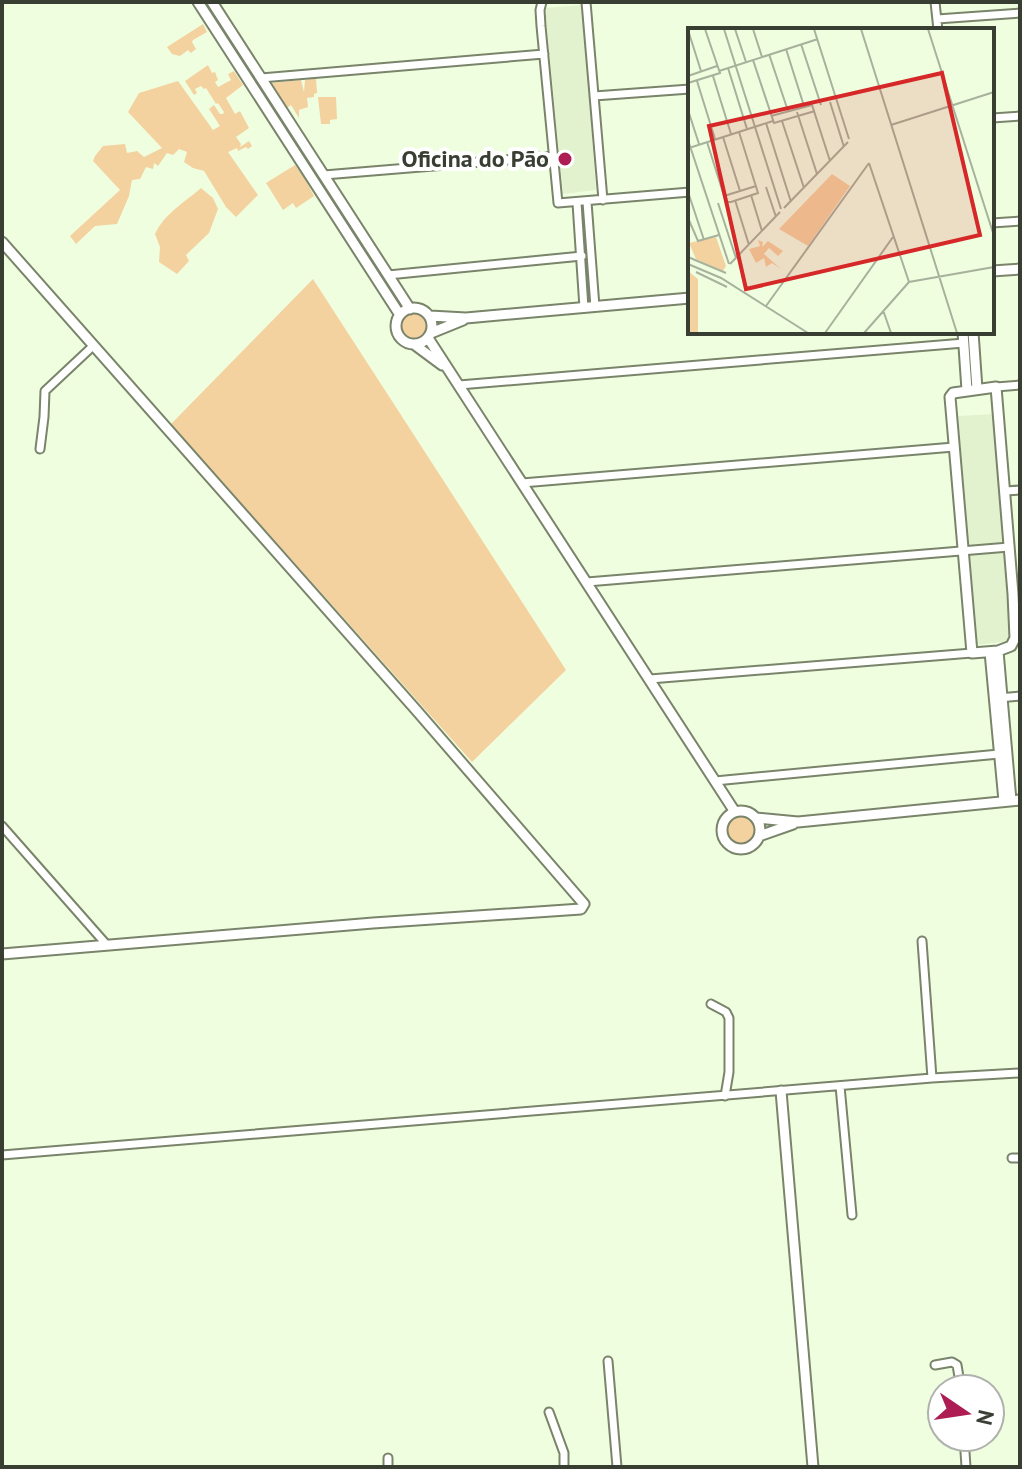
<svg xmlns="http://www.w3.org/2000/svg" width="1022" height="1469" viewBox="0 0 1022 1469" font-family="'PT Sans',sans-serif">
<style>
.built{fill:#e2f2cf}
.green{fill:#f3d29f}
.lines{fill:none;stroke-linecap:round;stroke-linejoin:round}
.minor-casing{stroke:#79846a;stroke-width:11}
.tertiary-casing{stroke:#79846a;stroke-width:13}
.minor{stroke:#fff;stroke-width:7}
.tertiary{stroke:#fff;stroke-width:9}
.poi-dot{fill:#ad1d53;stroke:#fff;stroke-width:3}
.labels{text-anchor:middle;stroke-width:8;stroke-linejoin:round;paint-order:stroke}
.poi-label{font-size:24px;font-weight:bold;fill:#393e33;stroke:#fff;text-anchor:end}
.inset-road{fill:none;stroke:#a7b19b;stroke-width:2}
.view{fill:#d62828;fill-opacity:0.15;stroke:#d62828;stroke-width:4}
.inset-edge{fill:none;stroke:#393e33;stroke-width:4}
</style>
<rect width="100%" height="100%" fill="#f0fee0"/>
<path class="built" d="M582 5 596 190 563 194 545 8Z
M994 414 1010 641 976 645 958 416Z"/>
<path class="green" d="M203 24 207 32 193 40 192 42 196 49 191 53 188 50 180 56 172 54 167 47Z
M208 65 212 73 215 72 218 80 215 82 218 87 231 80 228 74 234 71 243 85 226 98 235 114 240 111 249 128 236 137 241 144 240 147 249 141 252 146 248 149 246 147 238 151 237 148 228 152 258 195 236 217 226 207 204 171 193 168 184 162 187 152 179 149 173 155 167 153 158 166 154 163 153 169 146 167 140 179 132 180 129 196 117 224 95 226 76 244 70 236 120 190 93 161 95 156 103 146 125 144 127 153 137 151 144 157 162 148 128 112 139 93 178 81 213 130 220 126 209 109 214 105 220 114H223L224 112 218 103 216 104 206 88 204 89 201 86 195 89 197 93 194 95 185 81Z
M316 78 317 93 314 94V97L307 98 308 107 299 110V118L291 105 287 108 271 83 301 80 304 92 305 80Z
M318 97H336L337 119 330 120V124H321Z
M295 165 305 179 314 196 296 208 293 203 283 210 266 183Z
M201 188 213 198 218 209 209 233 186 255 189 261 177 274 159 262 160 247 155 234C165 213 184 203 201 188Z
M313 279 566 670 472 762 171 424Z
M400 326a14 14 0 1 1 28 0a14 14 0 1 1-28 0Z
M726 830a15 15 0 1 1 30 0a15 15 0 1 1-30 0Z"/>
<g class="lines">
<defs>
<path id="minor" d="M542 2 540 10 541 26 558 203 690 192
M586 2 603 200
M935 2 938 30
M937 19 1020 13
M261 78 544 54
M594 96 690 89
M992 118 1020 116
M324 175 554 156
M587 202 595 307
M577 203 584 308
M992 223 1020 221
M388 275 582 256
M459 385 964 343
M996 387 1020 385
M40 449 44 417 45 391 93 346
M522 483 954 447
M1005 491 1020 490
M587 582 1009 547
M650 679 972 653
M998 698 1020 696
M715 781 999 754
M2 826 106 944
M922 941 932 1078
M711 1004 726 1012 729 1018V1072L725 1096
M840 1086 852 1215
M2 1155 932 1078 1020 1073
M1012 1158H1020
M608 1361 617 1467
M935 1365 952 1362 957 1365 961 1389
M549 1412 564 1453V1467
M964 1437 966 1467
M388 1467V1458"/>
<path id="tertiary" d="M198 2 400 315
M212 2 410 309
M2 242 417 711 584 904 581 909 373 923 2 954
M992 271 1020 269
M396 326a18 18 0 1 1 36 0a18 18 0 1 1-36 0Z
M430 316 466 318 690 298
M963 332 967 390
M973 332 977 389
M431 333 463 320
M428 338 735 812
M415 345 442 365
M996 387 1013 594 1015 638 1011 646 998 651 972 653 950 397 953 393Z
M998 651 1011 801
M990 652 1004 801
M722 830a19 19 0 1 1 38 0a19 19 0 1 1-38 0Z
M756 818 798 822 1020 800
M759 836 793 824
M781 1091 813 1467"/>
</defs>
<use href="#minor" class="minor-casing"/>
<use href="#tertiary" class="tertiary-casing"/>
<use href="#minor" class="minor"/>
<use href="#tertiary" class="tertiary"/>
</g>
<circle class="poi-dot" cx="565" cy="159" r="8"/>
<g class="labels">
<g class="poi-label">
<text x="549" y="167">Oficina do Pão</text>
</g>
</g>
<g transform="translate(688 28)">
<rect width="306" height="306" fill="#f0fee0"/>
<path d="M144 146 162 158 120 218 91 201ZM28 209 38 238 35 243 8 231 1 215ZM70 212 75 214 74 219 80 213 95 223 90 228 81 220 76 226 93 241 84 235 78 239 76 230 68 235 61 221 72 218ZM0 243 10 251V305H0Z" fill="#f3d29f"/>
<path class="inset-road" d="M36 1 93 181M47 1 58 34M65 1 74 29M126 1 161 111M173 1 269 305M240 1 306 208M0 2 13 43M113 16 133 77M98 21 116 78M81 26 100 83M65 32 86 95 127 83M40 40 59 101M31 43 130 11M0 48 29 38M25 48 43 106M9 53 27 111M0 55 32 45 17 1M142 74 156 119M0 82 11 116M109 84 129 146M83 88 124 77 142 133M94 93 116 160M78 95 103 174M203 97 306 64M35 109 52 163M0 112 41 236M19 114 38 174H43L70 165 51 104M1 120 85 93M181 135 221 254M78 159 88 189M0 164 16 212M63 167 74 203M36 168 68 158M47 172 61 217M30 175 48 230M96 180 160 114M0 190 10 213 31 207M0 229 38 245M0 236 33 250 120 305M42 236 92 184M8 244 39 259M78 278 181 135M195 282 203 305M137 305 205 209M176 305 221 254 306 239"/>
<path class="view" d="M254 45 292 207 58 261 21 98Z"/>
<rect width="306" height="306" class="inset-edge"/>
</g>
<rect width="1022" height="1469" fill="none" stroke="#393e33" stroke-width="8"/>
<g transform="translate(966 1413) rotate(103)"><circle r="38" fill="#ffffff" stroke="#b0b2ad" stroke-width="2"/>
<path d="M0-6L14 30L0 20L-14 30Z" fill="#ad1d53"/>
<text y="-12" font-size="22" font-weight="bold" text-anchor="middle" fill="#393e33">N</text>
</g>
</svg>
